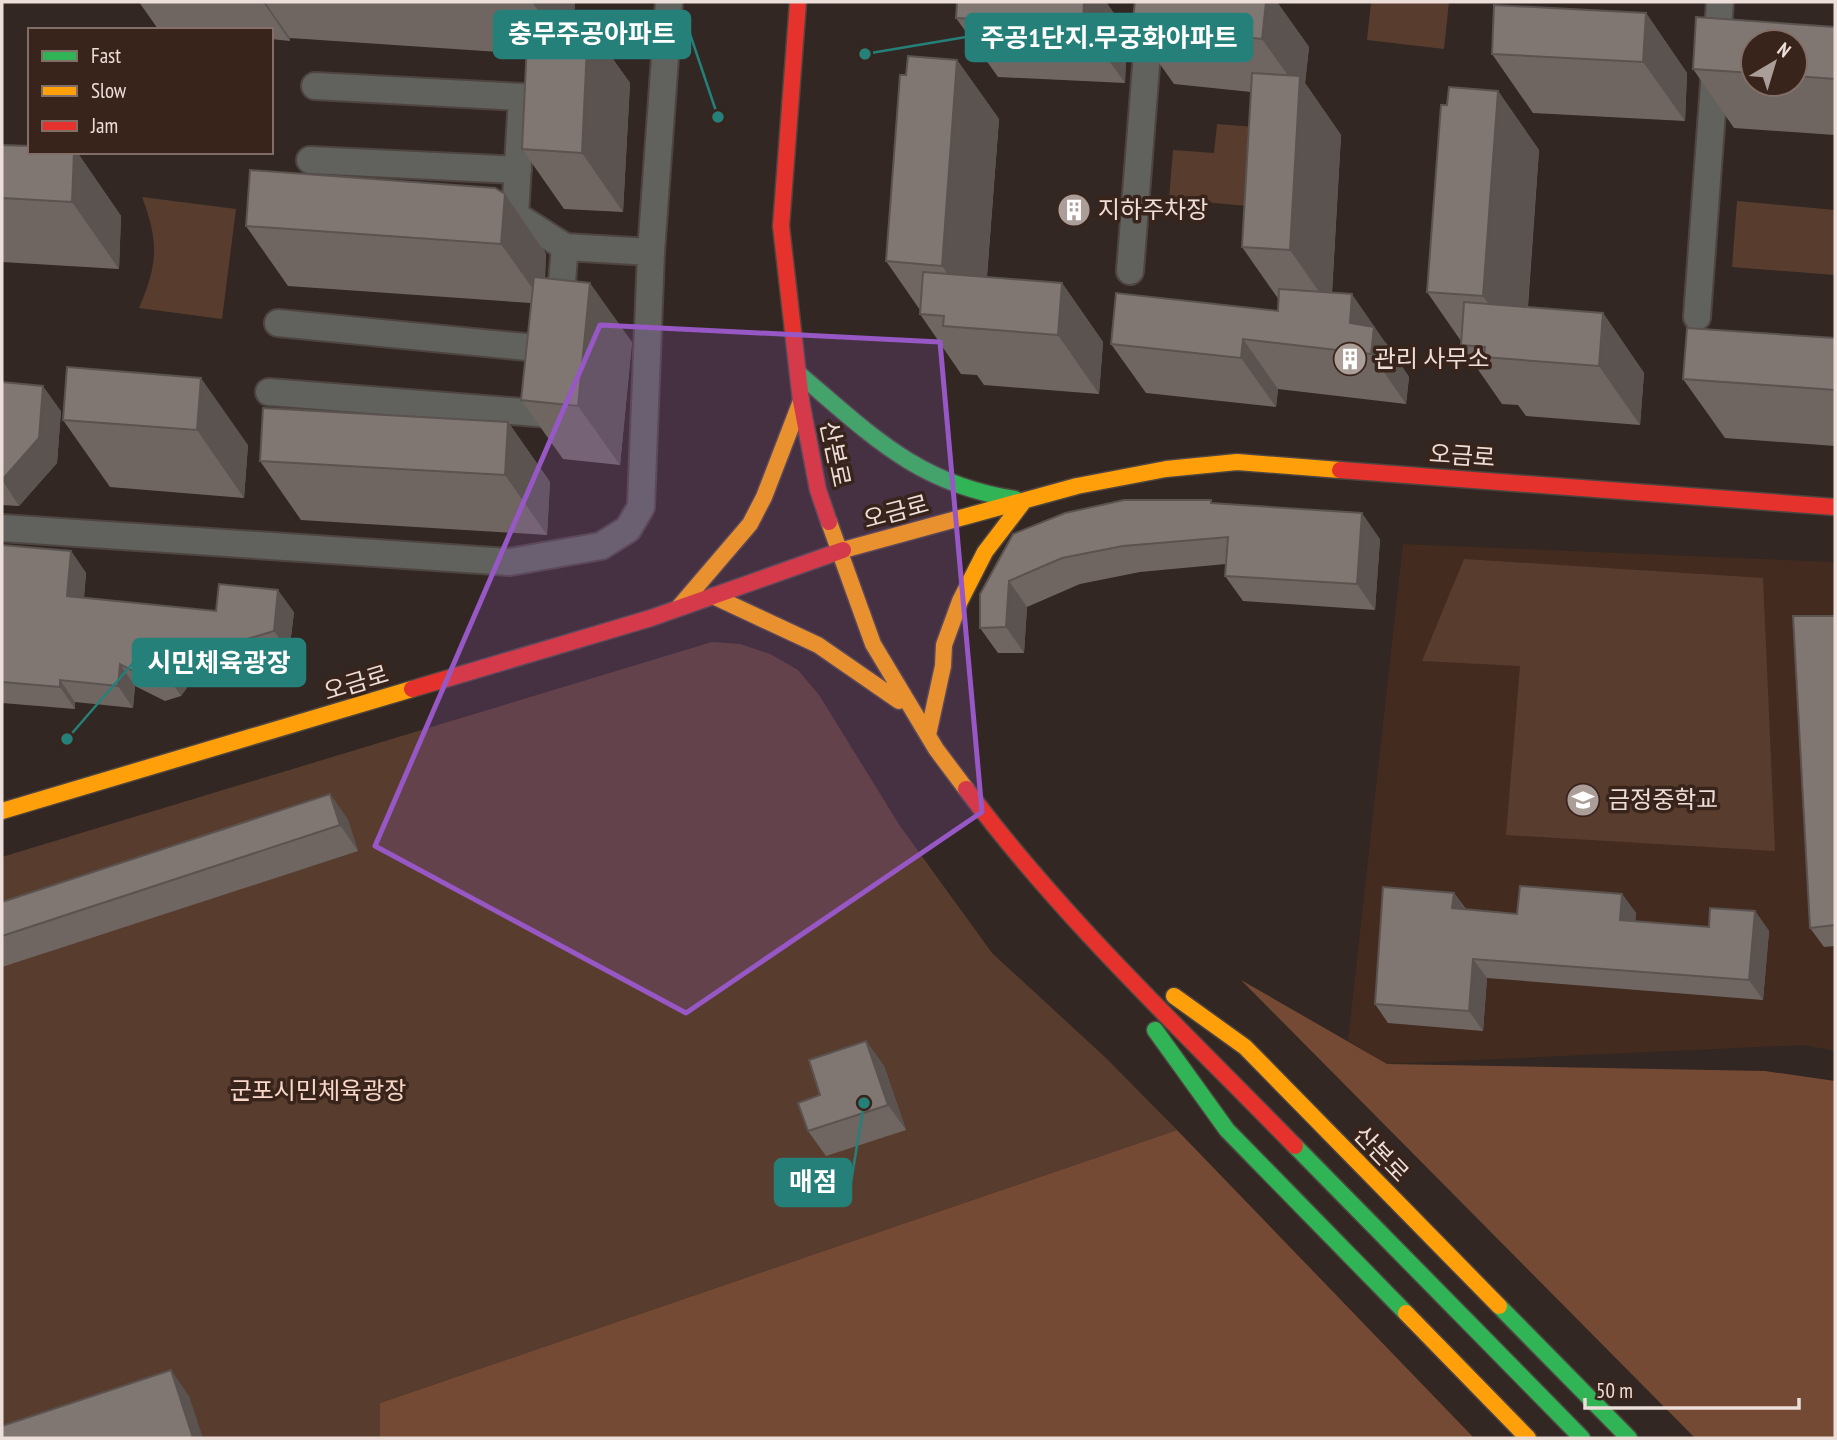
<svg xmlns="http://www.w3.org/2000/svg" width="1837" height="1440" viewBox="0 0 1837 1440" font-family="'PT Sans Narrow','Noto Sans KR',sans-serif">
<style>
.built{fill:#442b1f}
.green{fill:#583d2f}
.forest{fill:#754a35}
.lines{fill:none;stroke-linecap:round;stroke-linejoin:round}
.street-casing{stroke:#4e4541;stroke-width:30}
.fast-casing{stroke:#4e4541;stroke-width:19}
.slow-casing{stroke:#4e4541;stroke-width:19}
.jam-casing{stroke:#4e4541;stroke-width:19}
.street{stroke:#61615e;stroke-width:26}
.fast{stroke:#30b455;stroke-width:16}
.slow{stroke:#ff9f0a;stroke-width:16}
.jam{stroke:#e5322d;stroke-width:16}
.wall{fill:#6f6662;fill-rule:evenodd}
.shaded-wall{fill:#5a5350}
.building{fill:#817772;stroke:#5a5350;stroke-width:2}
.marked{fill:#9758c5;fill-opacity:0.2;stroke:#9758c5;stroke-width:5;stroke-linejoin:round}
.labels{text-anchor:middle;stroke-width:7;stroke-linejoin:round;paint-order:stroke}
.poi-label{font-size:24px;fill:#ecded8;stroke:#39241b;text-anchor:start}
.street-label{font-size:24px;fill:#ecded8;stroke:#39241b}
.park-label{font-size:24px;fill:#f8d7c8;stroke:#39241b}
.leader{fill:none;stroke:#258079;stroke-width:2.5}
.callout-dot{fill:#258079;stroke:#39241b;stroke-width:2.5}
.callout{fill:#258079;stroke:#258079;stroke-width:2.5}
.callout-label{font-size:26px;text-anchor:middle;font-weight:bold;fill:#fff}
</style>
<rect width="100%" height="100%" fill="#322722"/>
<path class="built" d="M1403 544 1835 562V1051L1804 1045 1387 1064 1348 1041Z"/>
<path class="green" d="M1371 2H1449L1444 49 1367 40Z
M1217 124 1255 127 1248 206 1169 199 1173 150 1214 153Z
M142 197 236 209 222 319 139 308C158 264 159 242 142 197Z
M1737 201 1835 210V275L1732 267Z
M1464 559 1763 578 1775 851 1506 835 1520 666 1422 661Z
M712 642 740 644 770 654 798 670 819 695 900 826 992 953 1106 1058 1177 1130 380 1403V1438H2V857Z"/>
<path class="forest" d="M1241 980 1387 1064 1765 1071 1835 1081V1438H1695Z
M1177 1130 1474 1438H380V1403Z"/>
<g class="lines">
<defs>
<path id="street" d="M315 86 522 97 515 215 565 247
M310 160 518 170
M1130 271 1151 2
M559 316 565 247 651 252
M1697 317 1720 2
M278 323 557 350
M269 392 549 414 551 400
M2 528 510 562 601 546 628 529 641 507 651 252 669 2"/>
<path id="fast" d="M798 373C870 434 917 484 1015 499
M1155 1030 1227 1130 1406 1313
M1295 1146 1582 1438
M1499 1306 1629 1438"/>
<path id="slow" d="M829 522 873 644 936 749 966 789
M843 550 1077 486 1166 469 1237 462 1340 470
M713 596 818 645 899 701
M679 607 750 524 764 497 801 401
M928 735 943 666 944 645 960 601 985 552 1024 501
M2 811 412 689
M1174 996 1245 1047 1499 1306
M1406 1313 1528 1438"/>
<path id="jam" d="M798 2 781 226 801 401 818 490 829 522
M1340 470 1835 507
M412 689 651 618 843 550
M966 789C1063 919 1182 1030 1295 1146"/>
</defs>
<use href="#street" class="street-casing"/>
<use href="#fast" class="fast-casing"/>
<use href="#slow" class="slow-casing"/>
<use href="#jam" class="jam-casing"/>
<use href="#street" class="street"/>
<use href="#fast" class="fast"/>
<use href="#slow" class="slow"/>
<use href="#jam" class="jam"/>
</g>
<path class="wall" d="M139 2H575L573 23 588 24 630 83 623 212 564 209 522 149 527 54 290 38V41L271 39V30L158 29Z
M957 2H1106L1127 32 1125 83 998 77 956 18Z
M1135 2H1277L1309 47 1305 83 1341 135 1332 293 1387 344 1409 377 1406 404 1278 389 1276 407 1146 393 1111 344 1278 311 1279 300 1242 247 1251 92 1174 84 1132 25Z
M1646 13 1687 73 1685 121 1533 113 1492 54Z
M1696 17 1835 27V135L1734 128 1693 69ZM1753 42H1795V84H1753Z
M957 60 999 119 987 277 1062 283 1103 342 1099 394 984 385 977 375 961 374 920 314V310L886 261 906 75Z
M1498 91 1539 150 1528 307 1603 313 1644 373 1640 425 1526 416 1518 405 1502 404 1461 345V341L1427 292 1447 105Z
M2 145 30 152H77L121 216 119 269 2 262Z
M505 194 546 254 545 278 632 342 620 465 563 459 521 400 531 303 288 286 246 226Z
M1835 338V446L1725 438 1683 379Z
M67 367 248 445 244 498 110 487 63 420Z
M2 382 61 411 57 463 19 506 2 505Z
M508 422 550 482 547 535 301 520 260 461Z
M1213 503 1380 539 1375 610 1243 601 1225 576 1226 564 1140 572 1080 584 1027 607 1024 653H998L980 628 1013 534Z
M2 545 71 551 86 573 84 598 216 611 294 612 289 653 191 682 181 696 165 701 135 686 133 708 75 702V709L2 703Z
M1835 616V946L1824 947 1810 928Z
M330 794 348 820 358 851 2 967V902Z
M1454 893 1466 909 1517 914 1622 894 1636 913 1635 922 1709 927 1755 911 1769 931 1763 1000 1487 978 1483 1031 1388 1023 1375 1004Z
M866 1041 884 1066 906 1130 826 1156 808 1131 820 1095Z"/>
<path class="shaded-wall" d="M263 2H265L290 38V41Z
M532 2H575L571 57Z
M1084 2H1106L1127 32 1125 83 1083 24Z
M1266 2H1277L1309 47 1305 83 1341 135 1331 309 1290 250 1299 91 1262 39Z
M1646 13 1687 73 1685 121 1643 62Z
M588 24 630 83 623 212 582 153Z
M957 60 999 119 983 325 942 266Z
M1498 91 1539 150 1524 355 1483 296Z
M74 152H77L121 216 119 269 72 202Z
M505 194 546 254 543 303 501 244Z
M590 283 632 342 620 465 578 406Z
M1062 283 1103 342 1099 394 1058 335Z
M1352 294 1409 377 1406 404 1350 323Z
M1603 313 1644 373 1640 425 1599 366Z
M1243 339 1278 389 1276 407 1241 358Z
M201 378 248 445 244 498 197 430Z
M43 386 61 411 57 463 19 506 2 480Z
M508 422 550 482 547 535 505 475Z
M1362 513 1380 539 1375 610 1357 584Z
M71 551 86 573 82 618 67 596Z
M1009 581 1027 607 1024 653 1006 627Z
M278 590 294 612 289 653 274 631Z
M176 660 191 682 181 696 166 674Z
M120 664 135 686 133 708 118 686Z
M60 680 75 702V709L60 687Z
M330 794 348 820 358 851 340 825Z
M1454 893 1467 912 1452 908Z
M1622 894 1636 913 1634 940 1620 920Z
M1755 911 1769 931 1763 1000 1749 980Z
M1473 959 1487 978 1483 1031 1469 1011Z
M866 1041 884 1066 906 1130 888 1105Z
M171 1370 189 1396 203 1438H193Z"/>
<path class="building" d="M957 2H1084L1083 24 956 18Z
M1135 2H1266L1262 39 1132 25Z
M1494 5 1646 13 1643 62 1492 54Z
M1696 17 1835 27V79L1795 76V42H1753V73L1693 69Z
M528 21 588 24 582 153 522 149Z
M908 56 957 60 942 266 886 261 900 75H906Z
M1252 73 1300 76 1290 250 1242 247Z
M1449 87 1498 91 1483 296 1427 292 1441 105H1447Z
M2 145 30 146V152H74L72 202 2 198Z
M250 170 495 188 505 194 501 244 246 226Z
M923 272 1062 283 1058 335 943 326 944 316 920 314Z
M534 277 590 283 578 406 521 400Z
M1279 289 1352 294 1350 323 1374 327 1371 354 1243 339 1241 358 1111 344 1116 293 1278 311Z
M1464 302 1603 313 1599 366 1484 357 1485 347 1461 345Z
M1687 328 1835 338V390L1683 379Z
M67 367 201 378 197 430 63 420Z
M2 382 43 386 39 438 2 480Z
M263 408 508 422 505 475 260 461Z
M1124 500H1211V503L1362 513 1357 584 1225 576 1228 537 1123 546 1062 558 1009 581 1006 627 980 628V594L1013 534 1065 513Z
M2 545 71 551 67 596 216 611 219 584 278 590 274 631 176 660 166 674 150 680 120 664 118 686 60 680V687L2 682Z
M1793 616H1835V925L1810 928Z
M330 794 340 825 2 936V902Z
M1520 886 1622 894 1620 920 1709 927 1710 908 1755 911 1749 980 1473 959 1469 1011 1375 1004 1383 887 1454 893 1452 908 1517 914Z
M866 1041 888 1105 808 1131 798 1103 820 1095 809 1060Z
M171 1370 193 1438H2V1426Z"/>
<path class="marked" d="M600 325 940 342 982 812 686 1013 375 846Z"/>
<defs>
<symbol id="building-disc" viewBox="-11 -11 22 22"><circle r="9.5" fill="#ab9e98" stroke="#39241b"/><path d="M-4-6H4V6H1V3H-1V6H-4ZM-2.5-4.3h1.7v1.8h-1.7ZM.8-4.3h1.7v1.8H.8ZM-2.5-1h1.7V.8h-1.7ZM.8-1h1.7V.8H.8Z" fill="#fff"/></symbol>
<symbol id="school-disc" viewBox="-11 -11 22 22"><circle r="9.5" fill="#ab9e98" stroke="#39241b"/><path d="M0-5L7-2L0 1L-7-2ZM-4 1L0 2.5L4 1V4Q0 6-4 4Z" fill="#fff"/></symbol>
</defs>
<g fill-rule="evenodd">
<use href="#building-disc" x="1055" y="191" width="38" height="38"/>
<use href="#building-disc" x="1331" y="340" width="38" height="38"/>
<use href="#school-disc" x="1564" y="781" width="38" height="38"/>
</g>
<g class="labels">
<g class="poi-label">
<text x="1098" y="218">지하주차장</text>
<text x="1374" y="367">관리 사무소</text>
<text x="1608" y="808">금정중학교</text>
</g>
<g class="street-label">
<text transform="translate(835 454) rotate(78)" y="8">산본로</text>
<text transform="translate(1462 456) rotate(4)" y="8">오금로</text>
<text transform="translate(896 512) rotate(-15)" y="8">오금로</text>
<text transform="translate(356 683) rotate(-17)" y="8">오금로</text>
<text transform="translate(1381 1154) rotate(46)" y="8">산본로</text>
</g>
<g class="park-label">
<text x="318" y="1099">군포시민체육광장</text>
</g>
</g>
<path class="leader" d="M718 117L690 34M865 54L966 37M67 739L133 663M864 1103L851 1182"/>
<g class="callout-dot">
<circle cx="718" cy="117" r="7"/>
<circle cx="865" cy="54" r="7"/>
<circle cx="67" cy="739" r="7"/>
<circle cx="864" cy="1103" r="7"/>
</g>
<g class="callout">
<rect x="494" y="11" width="196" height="47" rx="7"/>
<rect x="966" y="14" width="286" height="47" rx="7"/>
<rect x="133" y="639" width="172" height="47" rx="7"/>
<rect x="775" y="1159" width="76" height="47" rx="7"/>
</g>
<g class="callout-label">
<text x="592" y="43">충무주공아파트</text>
<text x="1109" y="47">주공1단지.무궁화아파트</text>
<text x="219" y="672">시민체육광장</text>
<text x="813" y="1191">매점</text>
</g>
<rect width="1837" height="1440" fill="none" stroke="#ecded8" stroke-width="7"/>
<rect x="28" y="28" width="245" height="126" fill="#39241b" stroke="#816e67" stroke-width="2"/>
<rect x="42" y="51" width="35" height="10" fill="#30b455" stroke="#816e67" stroke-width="2"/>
<text x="91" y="63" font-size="21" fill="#ecded8">Fast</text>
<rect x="42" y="86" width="35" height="10" fill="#ff9f0a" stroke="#816e67" stroke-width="2"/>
<text x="91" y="98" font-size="21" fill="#ecded8">Slow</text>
<rect x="42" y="121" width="35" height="10" fill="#e5322d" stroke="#816e67" stroke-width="2"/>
<text x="91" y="133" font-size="21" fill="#ecded8">Jam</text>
<g transform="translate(1774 63) rotate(38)"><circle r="33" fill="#39241b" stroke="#816e67" stroke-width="2"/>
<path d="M0-5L12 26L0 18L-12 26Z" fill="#ab9e98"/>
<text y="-10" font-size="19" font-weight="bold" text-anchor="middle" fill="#ecded8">N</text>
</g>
<path d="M1585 1398v10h214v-10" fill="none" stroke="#ecded8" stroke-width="3.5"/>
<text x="1596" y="1398" font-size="21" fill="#ecded8" stroke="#39241b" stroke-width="5" paint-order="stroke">50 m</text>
</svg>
